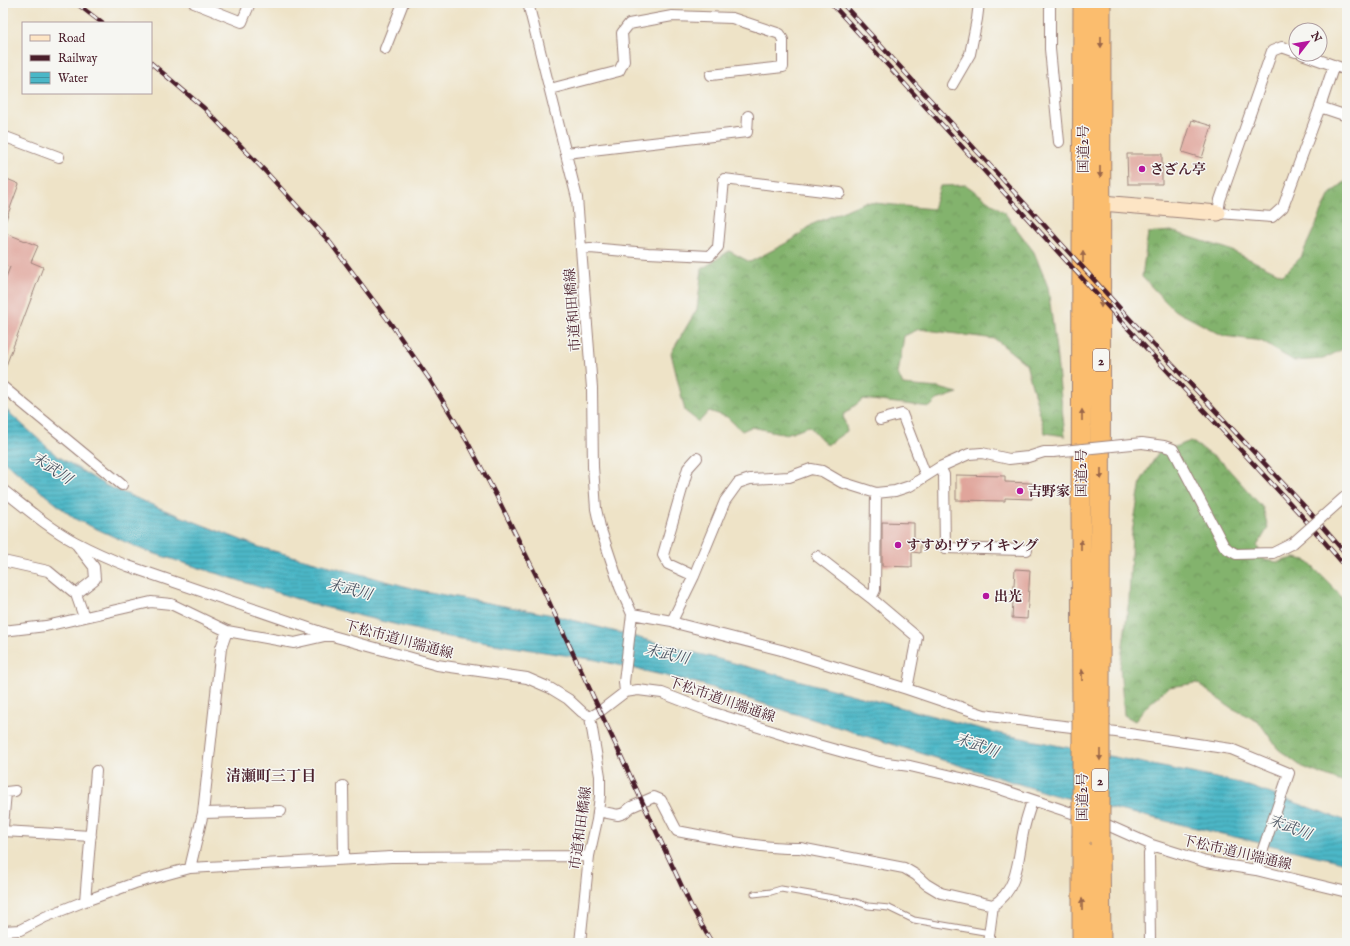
<svg xmlns="http://www.w3.org/2000/svg" width="1350" height="946" viewBox="0 0 1350 946" font-family="'IM FELL English','Noto Serif JP',serif">
<style>
.forest{fill:url(#forest-crowns);stroke:#66694c}
.water{fill:url(#water-rules);stroke:#4a6b79}
.building{fill:#e0a59b}
.lines{fill:none;stroke-linecap:round;stroke-linejoin:round}
.lane-casing{stroke:#9c8179;stroke-width:7}
.street-casing{stroke:#9c8179;stroke-width:12}
.secondary-casing{stroke:#9c8179;stroke-width:17}
.highway-casing{stroke:#9c8179;stroke-width:21}
.lane{stroke:#fff;stroke-width:5}
.street{stroke:#fff;stroke-width:10}
.secondary{stroke:#fde5c5;stroke-width:15}
.highway{stroke:#fbbd6e;stroke-width:19}
.rail-casing{stroke:#4a1f2b;stroke-width:4.5}
.rail{stroke:#f6f6f2;stroke-width:3;stroke-dasharray:9;stroke-linecap:butt}
.street-bridge-casing{stroke:#9c8179;stroke-width:12;stroke-linecap:butt}
.highway-bridge-casing{stroke:#9c8179;stroke-width:21;stroke-linecap:butt}
.street-bridge{stroke:#fff;stroke-width:10}
.highway-bridge{stroke:#fbbd6e;stroke-width:19}
.oneway{fill:#9a6649}
.poi-dot{fill:#b5179e;stroke:#f6f6f2;stroke-width:1.5}
.labels{text-anchor:middle;stroke-width:3;stroke-linejoin:round;paint-order:stroke}
.shield{fill:#f6f6f2;stroke:#7e6067;stroke-width:1}
.shield-label{font-size:13px;font-weight:bold;fill:#4a1f2b}
.street-label{font-size:14px;fill:#4a1f2b;stroke:#f6f6f2}
.poi-label{font-size:14px;font-weight:bold;fill:#4a1f2b;stroke:#f6f6f2;text-anchor:start}
.water-label{font-size:15px;font-style:italic;fill:#4a5462;stroke:#f6f6f2}
.neighbourhood-label{font-size:15px;font-weight:bold;fill:#4a1f2b;stroke:#f6f6f2}
</style>
<defs>
<pattern id="forest-crowns" width="20" height="18" patternUnits="userSpaceOnUse"><rect width="20" height="18" fill="#83b36d"/><path d="M2 6a3 3 0 1 1 6 0M12 15a3 3 0 1 1 6 0" fill="none" stroke="#6d915a"/></pattern>
<pattern id="water-rules" width="6" height="5" patternUnits="userSpaceOnUse"><rect width="6" height="5" fill="#4bb7c7"/><path d="M0 2.5h6" fill="none" stroke="#4094a2"/></pattern>
</defs>
<rect width="100%" height="100%" fill="#f6f6f2"/>
<filter id="ink" filterUnits="userSpaceOnUse"><feTurbulence type="fractalNoise" baseFrequency=".025" numOctaves="2"/><feDisplacementMap in="SourceGraphic" scale="8" xChannelSelector="R" yChannelSelector="G"/><feConvolveMatrix kernelMatrix="1 2 1 2 8 2 1 2 1" color-interpolation-filters="sRGB"/></filter>
<filter id="wash" filterUnits="userSpaceOnUse"><feTurbulence type="fractalNoise" baseFrequency=".012" numOctaves="4" result="noise"/><feDisplacementMap in="SourceGraphic" scale="16" xChannelSelector="R" yChannelSelector="G"/><feGaussianBlur stdDeviation="0.9" result="paint"/><feColorMatrix in="noise" values="0 0 0 0 0 0 0 0 0 0 0 0 0 0 0 0 0 1.4 0 .05"/><feComposite in="paint" operator="in"/></filter>
<g filter="url(#wash)">
<rect width="100%" height="100%" fill="#eee3c7"/>
<path class="forest" d="M1347 180V347L1323 359 1294 361 1261 341 1224 336 1174 310 1142 277 1148 233 1171 231 1228 249 1283 275 1301 257 1330 194Z
M966 185 1004 212 1034 252 1048 287 1056 350 1065 436 1045 433 1026 364 995 339 919 329 904 336 898 374 903 385 939 388 958 393 937 400 930 407 863 399 843 415 847 431 827 445 809 426 786 434 751 427 742 431 727 417 709 411 699 422 685 411 671 353 697 309 702 269 729 251 750 262 792 240 813 224 865 202 933 209 940 186Z
M1191 441 1223 463 1263 508 1268 528 1257 546 1264 560 1278 562 1294 558 1306 560 1336 590 1347 605V784L1302 767 1278 749 1259 722 1228 706 1197 683 1169 687 1149 704 1135 721 1124 715 1120 667 1129 600 1132 533 1141 481 1158 453Z"/>
<path class="water" d="M3 407 56 455 105 485 162 509 259 547 423 591 553 615 997 733 1240 783 1347 821V863L1054 795 697 683 596 660 442 636 316 605 143 550 75 519 3 461Z"/>
<g id="blocks">
<path class="building" d="M1192 120 1212 126 1202 158 1182 152Z
M1127 154H1162V184H1128Z
M7 179 19 184 4 225 3 191Z
M3 232 38 246 31 262 43 267 4 371 3 285 10 267 3 265Z
M956 475 1005 476V482L1032 483V499L1005 498V501L956 500Z
M882 522 914 523V540H920V553L912 552V567L882 566Z
M1015 569 1030 570 1027 619 1012 618Z"/>
</g>
</g>
<g filter="url(#ink)">
<use href="#blocks" fill-opacity="0" stroke="#9c8179" stroke-width="1"/>
<g class="lines">
<defs>
<path id="lane" d="M754 894 771 892 781 889 856 902 868 906 889 908 914 920 990 933"/>
<path id="street" d="M194 3 242 22 250 3
M528 3 577 198 592 388 593 467 596 509 600 527 620 587 632 614 624 682 625 692
M1050 3V49L1059 142
M385 49 403 3
M1296 52 1282 47 1272 51 1220 200 1218 213 1272 217 1283 207 1320 107 1334 65
M1302 54 1347 70
M952 85 970 54 977 19 979 3
M550 89 619 71 624 61 622 33 629 24 672 16 732 18 780 34 783 40V67L711 75
M1320 107 1347 116
M3 136 59 157
M566 153 747 132 748 116
M582 249 590 248 648 253 710 256 718 247 724 179 840 193
M3 387 122 485
M880 420 902 414 926 476
M1142 443 1164 446 1173 449 1224 546 1229 550 1236 554 1273 553 1293 543
M940 467 944 475 945 548 1027 550
M3 490C26 508 49 528 75 542 92 551 110 559 128 566L329 635 437 665 527 678 550 688 568 699 582 712 590 717 599 712 625 692 638 690 662 693 711 712 800 740 879 762 910 766 961 778 997 788 1105 824 1152 845 1206 862 1256 870 1347 892
M817 556 871 598 917 637 907 689
M3 561 48 571 76 594 84 617
M694 576 668 564 663 555 688 468 697 458
M76 594 95 579 94 567 77 545
M871 598 875 590 876 493
M632 614 672 621 679 624 781 650 907 689 984 715 1046 724 1116 732 1231 749 1289 773 1256 870
M672 621 694 576 725 501 738 483 750 479 789 477 811 469 822 471 841 482 876 493 895 491 910 486 940 467 969 454 982 453 1009 459 1028 457 1044 452H1053
M3 631 46 626 151 602 171 604 227 631 294 643 329 635
M343 786 344 859
M598 811 618 815 624 813 631 807 654 797 661 800 677 831C717 838 759 849 800 848L904 868 916 875 926 884 941 893 993 905C1018 891 1018 858 1023 833 1025 822 1029 811 1032 801
M203 813 281 811
M3 826 6 792 15 791
M3 831 91 836
M190 868 203 813 221 648 227 631
M85 901 96 771
M3 931 20 930 45 917 85 901 135 883 190 868 391 857 589 856
M580 943 589 856 597 820 600 796V776L590 717
M988 943 993 905
M1150 943 1149 854 1152 845"/>
<path id="secondary" d="M1090 202 1218 213"/>
<path id="highway" d="M1082 714 1081 512 1083 3
M1100 716 1101 3
M1100 845 1101 943
M1082 943V837"/>
</defs>
<use href="#lane" class="lane-casing"/>
<use href="#street" class="street-casing"/>
<use href="#secondary" class="secondary-casing"/>
<use href="#highway" class="highway-casing"/>
<use href="#lane" class="lane"/>
<use href="#street" class="street"/>
<use href="#secondary" class="secondary"/>
<use href="#highway" class="highway"/>
<defs>
<path id="rail" d="M76 3 102 23
M831 3 1122 322 1300 514 1347 568
M842 3 1127 316 1306 508 1347 555
M151 63 204 108 266 172 329 241 391 324 430 380 467 441 497 497 543 589 691 906 712 943"/>
</defs>
<use href="#rail" class="rail-casing"/>
<use href="#rail" class="rail"/>
<defs>
<path id="street-bridge" d="M1053 452 1142 443
M1293 543 1347 495"/>
<path id="highway-bridge" d="M1082 714V837
M1100 845V716"/>
</defs>
<use href="#street-bridge" class="street-bridge-casing"/>
<use href="#highway-bridge" class="highway-bridge-casing"/>
<use href="#street-bridge" class="street-bridge"/>
<use href="#highway-bridge" class="highway-bridge"/>
</g>
<defs><path id="oneway-solid" d="M-6-.8H1V-3.2L6.5 0L1 3.2V.8H-6Z"/></defs>
<g class="oneway">
<use href="#oneway-solid" transform="translate(1101 42) rotate(90)"/>
<use href="#oneway-solid" transform="translate(1100 172) rotate(90)"/>
<use href="#oneway-solid" transform="translate(1083 257) rotate(-90)"/>
<use href="#oneway-solid" transform="translate(1101 302) rotate(90)"/>
<use href="#oneway-solid" transform="translate(1082 415) rotate(-90)"/>
<use href="#oneway-solid" transform="translate(1101 474) rotate(90)"/>
<use href="#oneway-solid" transform="translate(1081 545) rotate(-90)"/>
<use href="#oneway-solid" transform="translate(1082 675) rotate(-90)"/>
<use href="#oneway-solid" transform="translate(1100 755) rotate(90)"/>
<use href="#oneway-solid" transform="translate(1082 904) rotate(-90)"/>
</g>
</g>
<g class="poi-dot">
<circle cx="1142" cy="169" r="4"/>
<circle cx="1020" cy="491" r="4"/>
<circle cx="898" cy="545" r="4"/>
<circle cx="986" cy="596" r="4"/>
</g>
<g class="labels">
<g class="shield">
<rect x="1093" y="349" width="16" height="22" rx="3"/>
<rect x="1092" y="769" width="16" height="22" rx="3"/>
</g>
<g class="shield-label">
<text x="1101" y="365">2</text>
<text x="1100" y="785">2</text>
</g>
<g class="street-label">
<text transform="translate(1083 149) rotate(-90)" y="5">国道2号</text>
<text transform="translate(572 310) rotate(-94)" y="5">市道和田橋線</text>
<text transform="translate(1081 473) rotate(-90)" y="5">国道2号</text>
<text transform="translate(399 639) rotate(15)" y="5">下松市道川端通線</text>
<text transform="translate(722 699) rotate(19)" y="5">下松市道川端通線</text>
<text transform="translate(1082 797) rotate(-90)" y="5">国道2号</text>
<text transform="translate(580 828) rotate(-82)" y="5">市道和田橋線</text>
<text transform="translate(1237 852) rotate(13)" y="5">下松市道川端通線</text>
</g>
<g class="poi-label">
<text x="1150" y="174">さざん亭</text>
<text x="1028" y="496">吉野家</text>
<text x="906" y="550">すすめ! ヴァイキング</text>
<text x="994" y="601">出光</text>
</g>
<g class="water-label">
<text transform="translate(52 468) rotate(34)" y="5">末武川</text>
<text transform="translate(350 589) rotate(15)" y="5">末武川</text>
<text transform="translate(667 654) rotate(13)" y="5">末武川</text>
<text transform="translate(977 745) rotate(20)" y="5">末武川</text>
<text transform="translate(1290 827) rotate(21)" y="5">末武川</text>
</g>
<g class="neighbourhood-label">
<text x="271" y="781">清瀬町三丁目</text>
</g>
</g>
<rect width="1350" height="946" fill="none" stroke="#f6f6f2" stroke-width="16"/>
<rect x="22" y="22" width="130" height="72" fill="#f6f6f2" stroke="#b1a0a2"/>
<rect x="30" y="35" width="20" height="6" fill="#fde5c5" stroke="#b1a0a2"/>
<text x="58" y="42" font-size="12" fill="#4a1f2b">Road</text>
<rect x="30" y="55" width="20" height="6" fill="#4a1f2b" stroke="#b1a0a2"/>
<text x="58" y="62" font-size="12" fill="#4a1f2b">Railway</text>
<rect x="30" y="72" width="20" height="12" fill="url(#water-rules)" stroke="#b1a0a2"/>
<text x="58" y="82" font-size="12" fill="#4a1f2b">Water</text>
<g transform="translate(1308 42) rotate(59)"><circle r="19" fill="#f6f6f2" stroke="#b1a0a2"/>
<path d="M0-3L7 15L0 10L-7 15Z" fill="#b5179e"/>
<text y="-6" font-size="11" font-weight="bold" text-anchor="middle" fill="#4a1f2b">N</text>
</g>
</svg>
